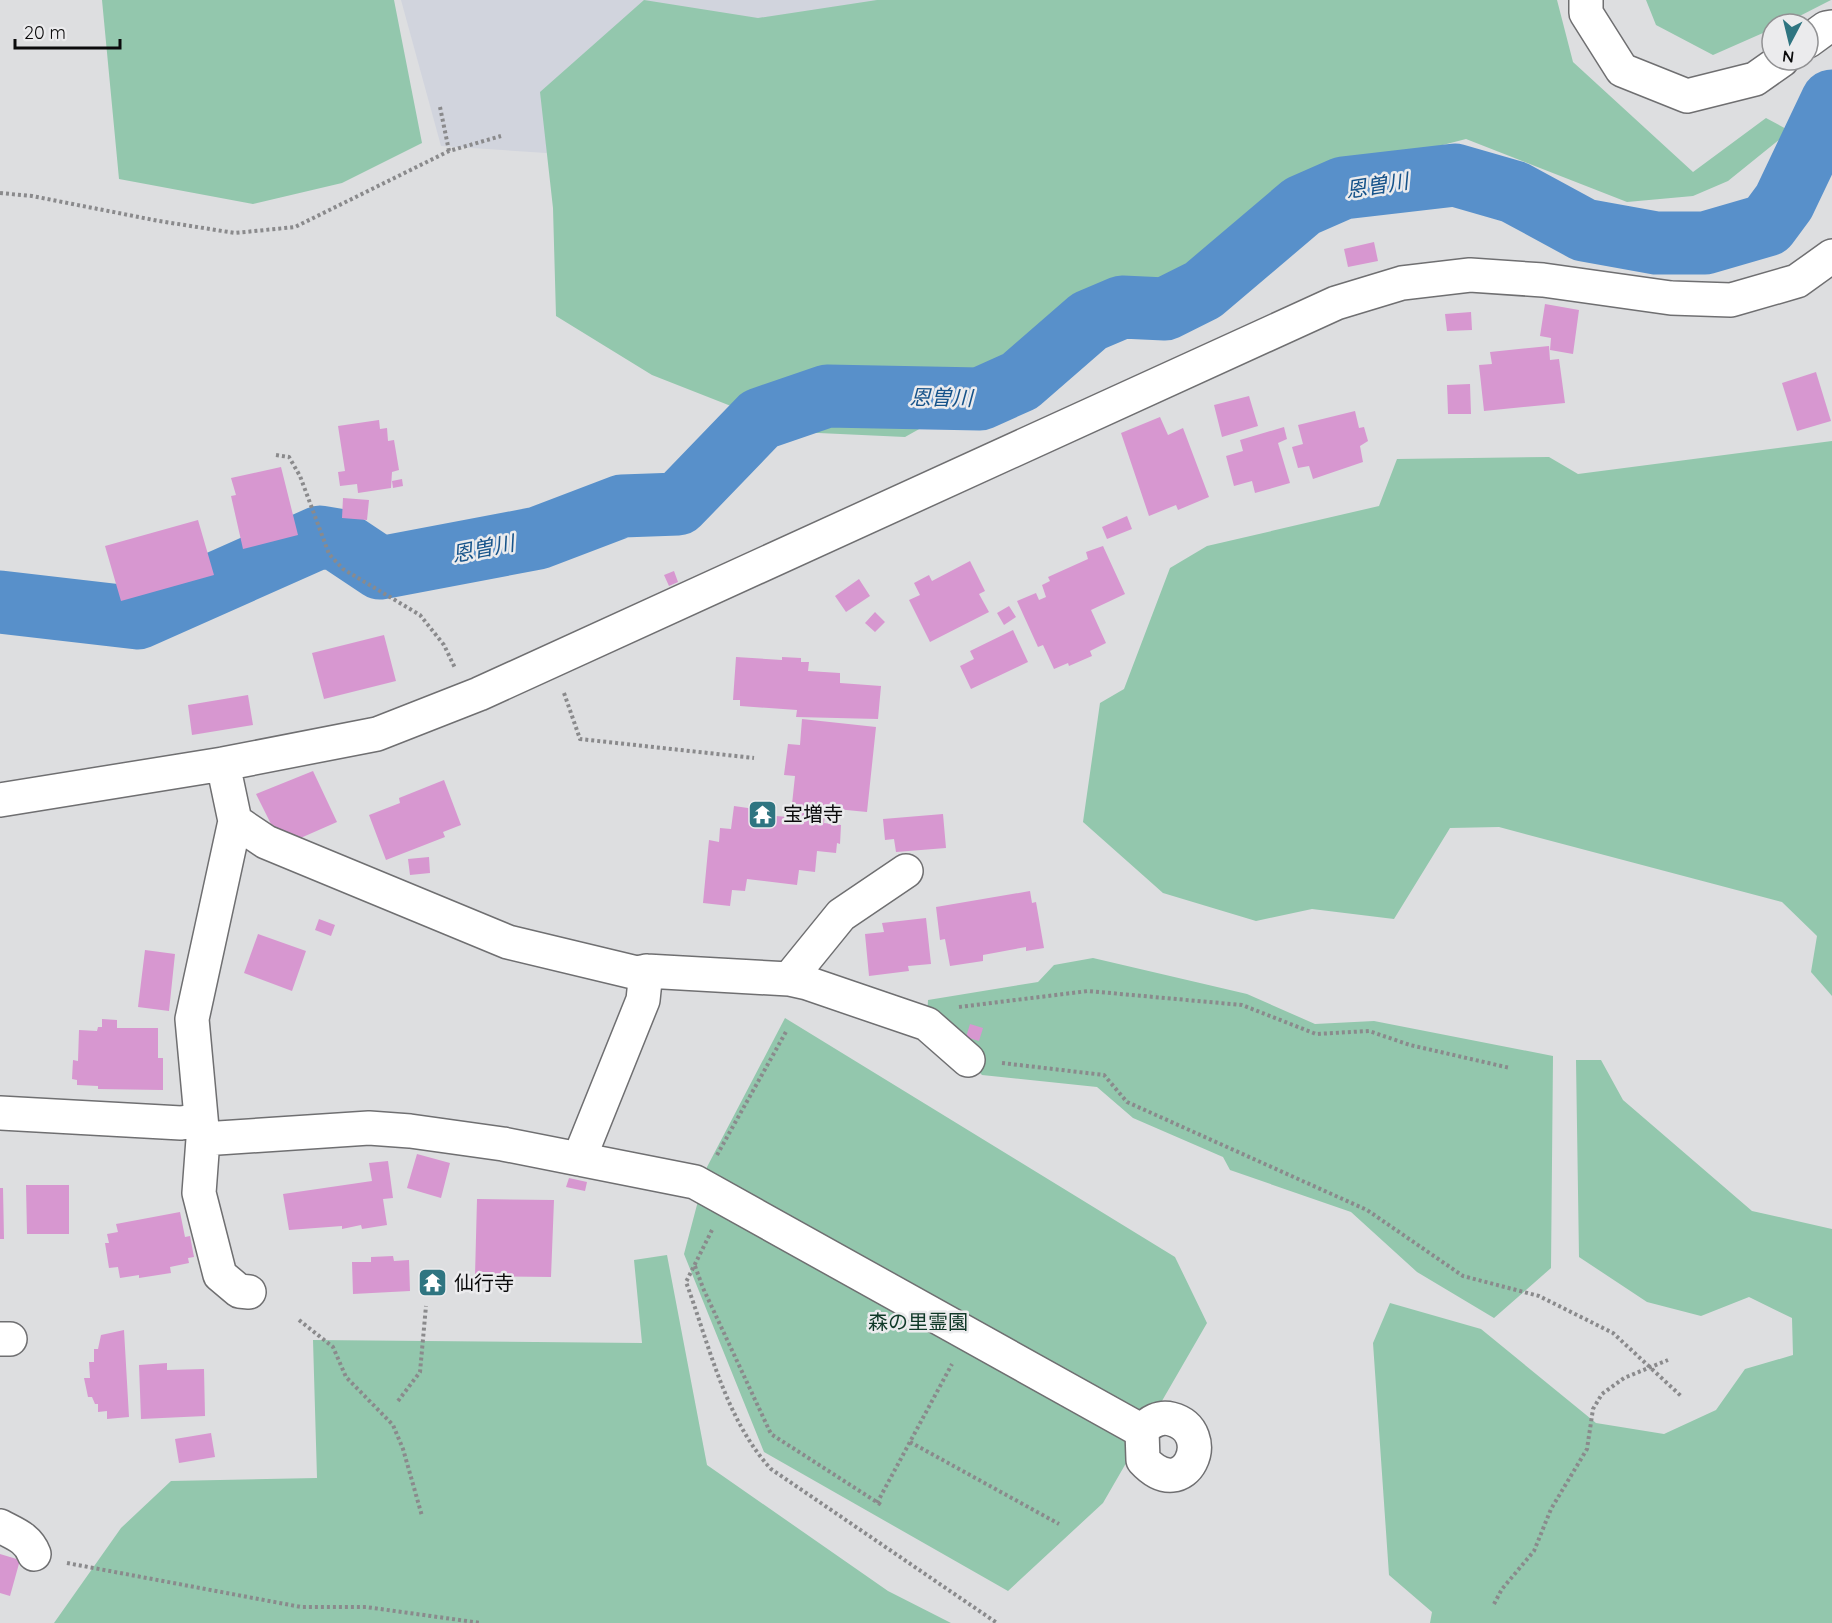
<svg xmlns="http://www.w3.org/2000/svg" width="1832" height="1623" viewBox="0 0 1832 1623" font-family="Quicksand,'Noto Sans JP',sans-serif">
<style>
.built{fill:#d1d4dd}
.green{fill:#93c7ad}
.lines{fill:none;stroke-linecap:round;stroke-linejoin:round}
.river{stroke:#5890ca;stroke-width:63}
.building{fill:#d797d0}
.minor-casing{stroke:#6f6f71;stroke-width:36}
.path{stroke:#8a8a8c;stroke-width:4;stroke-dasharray:3 3;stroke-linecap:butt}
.minor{stroke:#fff;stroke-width:33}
.labels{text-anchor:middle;stroke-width:5;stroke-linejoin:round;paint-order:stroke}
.poi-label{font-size:20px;fill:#0b0b0c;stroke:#ebebed;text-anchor:start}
.park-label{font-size:20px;fill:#0f3827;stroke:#ebebed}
.water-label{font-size:21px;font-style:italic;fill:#16538a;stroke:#ebebed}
</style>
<rect width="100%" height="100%" fill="#dddee0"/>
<path class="built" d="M401 0H907L601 144 546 153 441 146Z"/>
<path class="green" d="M102 0H394L422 143 342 183 253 204 119 179Z
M644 0 758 18 877 0H1557L1573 62 1693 172 1766 118 1790 131 1728 181 1693 196 1627 202 1466 139 1311 179 1229 256 905 437 797 432 652 375 556 316 553 208 540 92Z
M1646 0H1831L1784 24H1772V29L1713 55 1656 25Z
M1832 441V996L1811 972 1817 936 1782 902 1499 827 1450 828 1394 919 1312 909 1256 921 1163 893 1083 822 1100 703 1124 689 1170 568 1207 546 1379 506 1397 459 1549 457 1578 474Z
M1093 958 1247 994 1315 1024 1374 1021 1553 1056 1551 1268 1494 1318 1417 1272 1351 1212 1230 1170 1223 1157 1133 1118 1097 1087 982 1075 927 1020 928 1000 1038 982 1054 965Z
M785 1018 1175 1257 1207 1323 1103 1503 1008 1591 764 1452 684 1254 707 1167Z
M1576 1060H1601L1623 1100 1752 1211 1832 1229V1623H1430L1432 1612 1389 1575 1373 1343 1390 1303 1481 1329 1596 1423 1664 1434 1716 1410 1745 1369 1793 1355 1792 1318 1749 1297 1701 1316 1647 1302 1579 1257Z
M667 1255 707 1465 888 1591 951 1623H54L121 1528 171 1481 317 1478 313 1340 642 1343 634 1260Z"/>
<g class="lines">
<path class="river" d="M0 602 138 618 320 537 338 540 380 568 538 538 622 506 678 504 760 419 827 396 980 399 1020 381 1089 321 1122 307 1165 309 1203 290 1302 206 1343 188 1455 175 1514 192 1584 230 1656 243H1705L1767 225 1784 202 1832 101"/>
</g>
<path class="building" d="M1374 242 1378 261 1348 267 1344 249Z
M1545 304 1579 310 1573 354 1550 350 1551 338 1540 336Z
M1471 312 1472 330 1447 331 1445 314Z
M1549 346 1550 360 1559 359 1565 403 1484 411 1479 365 1492 364 1490 352Z
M1816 372 1831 421 1797 431 1782 383Z
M1470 384 1471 414H1448L1447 385Z
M1249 396 1258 426 1222 437 1214 405Z
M1355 411 1359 428 1364 427 1368 441 1360 446 1363 462 1313 479 1309 466 1298 468 1292 447 1303 444 1298 425Z
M1160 417 1168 435 1183 428 1209 497 1178 510 1176 505 1149 516 1121 433Z
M379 420 380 429 387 428 388 441 394 440 399 470 392 472 391 488 358 493 357 484 340 486 338 472 345 471 338 426Z
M1284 427 1287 439 1278 443 1290 483 1255 493 1252 481 1234 486 1226 456 1243 451 1240 440Z
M281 467 298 535 243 549 231 496 236 495 231 478Z
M402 479 403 486 393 488 392 481Z
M343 498 369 500 367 520 342 518Z
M1127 516 1132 529 1107 539 1102 527Z
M198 520 214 575 121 601 105 546Z
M1103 546 1125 594 1091 610 1106 643 1090 651 1092 656 1069 666 1068 663 1054 669 1043 645 1038 647 1017 601 1036 593 1039 600 1046 597 1042 585 1050 581 1048 577 1088 559 1086 552Z
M970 561 985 591 979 594 989 612 930 642 909 600 920 595 914 583 929 575 932 581Z
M674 571 678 582 669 586 664 575Z
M859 579 870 596 846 612 835 596Z
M1009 606 1016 617 1004 625 997 613Z
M875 612 885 622 875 632 865 623Z
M1013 630 1028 662 971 689 960 666 974 659 970 651Z
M384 635 396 681 324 699 312 653Z
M736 657 782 660V657L801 658V662H809L808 671 840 673V683L881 686 878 719 796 717 797 710 740 706V700H733Z
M248 695 253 725 192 735 188 705Z
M802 719 876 727 867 812 826 808 824 823 841 825 840 844 837 843 836 853 817 851 815 872 799 870 797 885 747 879 745 891 732 890 730 906 703 903 709 840 719 842 720 828 731 829 734 806 755 809V814L799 818 800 805 792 804 795 776 784 775 788 744 800 745Z
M313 771 337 822 296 840 271 824 256 794Z
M444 780 461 825 443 832 445 837 386 860 369 815 400 803 399 798Z
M943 814 946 848 896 852 894 839 885 840 883 819Z
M429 857 430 873 410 875 408 859Z
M1030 891 1032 903 1036 902 1044 948 1026 951V947L983 955V961L950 966 945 939 940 940 936 907Z
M926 918 931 964 908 966 909 971 869 976 865 934 884 932 882 923Z
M319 919 335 925 331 936 315 930Z
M258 934 306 951 292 991 244 973Z
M145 950 175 954 169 1011 138 1007Z
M102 1019 117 1020V1028H158V1058H163V1090L98 1089V1086L77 1085V1080L72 1079 73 1060 78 1061 79 1030 97 1031 98 1027H102Z
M970 1024 983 1028 979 1041 966 1037Z
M417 1154 450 1163 441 1198 407 1188Z
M388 1161 393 1198 383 1199 387 1225 362 1229 361 1225 342 1229V1226L289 1230 283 1194 372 1181 369 1163Z
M569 1178 587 1182 585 1191 566 1187Z
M26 1185H69V1234H27Z
M0 1188H3L4 1239H0Z
M477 1199 554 1200 551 1277 475 1276Z
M180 1212 185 1237 190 1236 194 1257 188 1258 189 1263 170 1267 171 1273 139 1278V1275L120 1278 118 1267 109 1268 105 1243H109L107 1234 118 1232 116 1224Z
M393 1256 394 1261 409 1260 410 1291 353 1294 352 1262H371V1257Z
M124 1330 129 1417 107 1419V1411L98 1412V1404H95L92 1397H88L84 1378H90L89 1362H94V1349H98L101 1335Z
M167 1363V1370L204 1369 205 1416 141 1419 139 1365Z
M211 1433 215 1457 179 1463 175 1439Z
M0 1554 20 1560 10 1596 0 1593Z"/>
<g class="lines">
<defs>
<path id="minor" d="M1586 0V13L1622 70 1687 96 1755 79 1782 60
M1808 41 1826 28 1832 27
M223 764 235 821 192 1019 203 1139 199 1193 220 1275 239 1291 249 1292
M0 800 223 764 377 734 479 694 1336 303 1402 283 1470 275 1543 280 1671 298 1731 300 1797 281 1832 256
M235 821 266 842 508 942 637 973 646 971 789 979 807 983 927 1024 968 1060
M789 979 841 915 906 871
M0 1113 181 1123 200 1120
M203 1139 369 1128 410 1131 503 1144 695 1182 1142 1431C1149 1422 1160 1416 1171 1419 1218 1431 1186 1507 1143 1460L1142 1431
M579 1159 643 1000 646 971
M0 1339H10
M0 1526C15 1534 28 1538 34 1554"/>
</defs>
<use href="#minor" class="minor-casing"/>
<path class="path" d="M440 107 449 151
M0 193 32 196 159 221 235 233 295 227 449 151 501 136
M276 455 289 457 300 476 329 554 343 569 420 615 444 645 455 668
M564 693 580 739 754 758
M959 1007 1088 991 1242 1005 1316 1034 1369 1031 1410 1045 1510 1068
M1002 1063 1104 1075 1127 1102 1367 1210 1463 1276 1539 1296 1613 1333 1681 1396
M717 1155 787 1030
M712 1230 686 1282C709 1344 725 1419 771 1469L997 1623
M695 1266 703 1288 771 1434 883 1506
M299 1320 333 1347 346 1377 393 1425 403 1449 422 1516
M398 1401 420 1372 426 1306
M910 1442 1059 1524
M877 1503 952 1364
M67 1563 301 1607H366L481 1623
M1494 1604 1502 1589 1534 1551 1551 1509 1587 1449 1593 1409 1602 1394 1624 1378 1668 1360"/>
<use href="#minor" class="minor"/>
</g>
<defs>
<symbol id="temple-square" viewBox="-11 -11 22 22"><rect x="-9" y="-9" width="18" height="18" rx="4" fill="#2f7581" stroke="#ebebed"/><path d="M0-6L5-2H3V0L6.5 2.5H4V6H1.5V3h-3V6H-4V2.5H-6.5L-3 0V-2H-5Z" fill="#fff"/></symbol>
</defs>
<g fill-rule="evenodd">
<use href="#temple-square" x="746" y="798" width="33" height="33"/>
<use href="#temple-square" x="416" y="1266" width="33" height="33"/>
</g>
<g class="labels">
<g class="poi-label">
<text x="783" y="821">宝増寺</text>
<text x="454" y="1290">仙行寺</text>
</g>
<g class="park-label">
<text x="918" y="1329">森の里霊園</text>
</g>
<g class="water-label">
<text transform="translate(1377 186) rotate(-9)" y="7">恩曽川</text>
<text transform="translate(941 398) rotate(1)" y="7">恩曽川</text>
<text transform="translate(483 549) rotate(-11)" y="7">恩曽川</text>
</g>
</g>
<g transform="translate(1790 42) rotate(187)"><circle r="28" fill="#ebebed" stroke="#919193" stroke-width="1.5"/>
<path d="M0-4.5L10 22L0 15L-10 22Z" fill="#2f7581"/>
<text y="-9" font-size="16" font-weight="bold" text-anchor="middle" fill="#0b0b0c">N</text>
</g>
<path d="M15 39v9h105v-9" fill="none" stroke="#0b0b0c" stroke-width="3"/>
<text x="24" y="39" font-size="18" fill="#0b0b0c" stroke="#ebebed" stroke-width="4.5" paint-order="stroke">20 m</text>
</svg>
